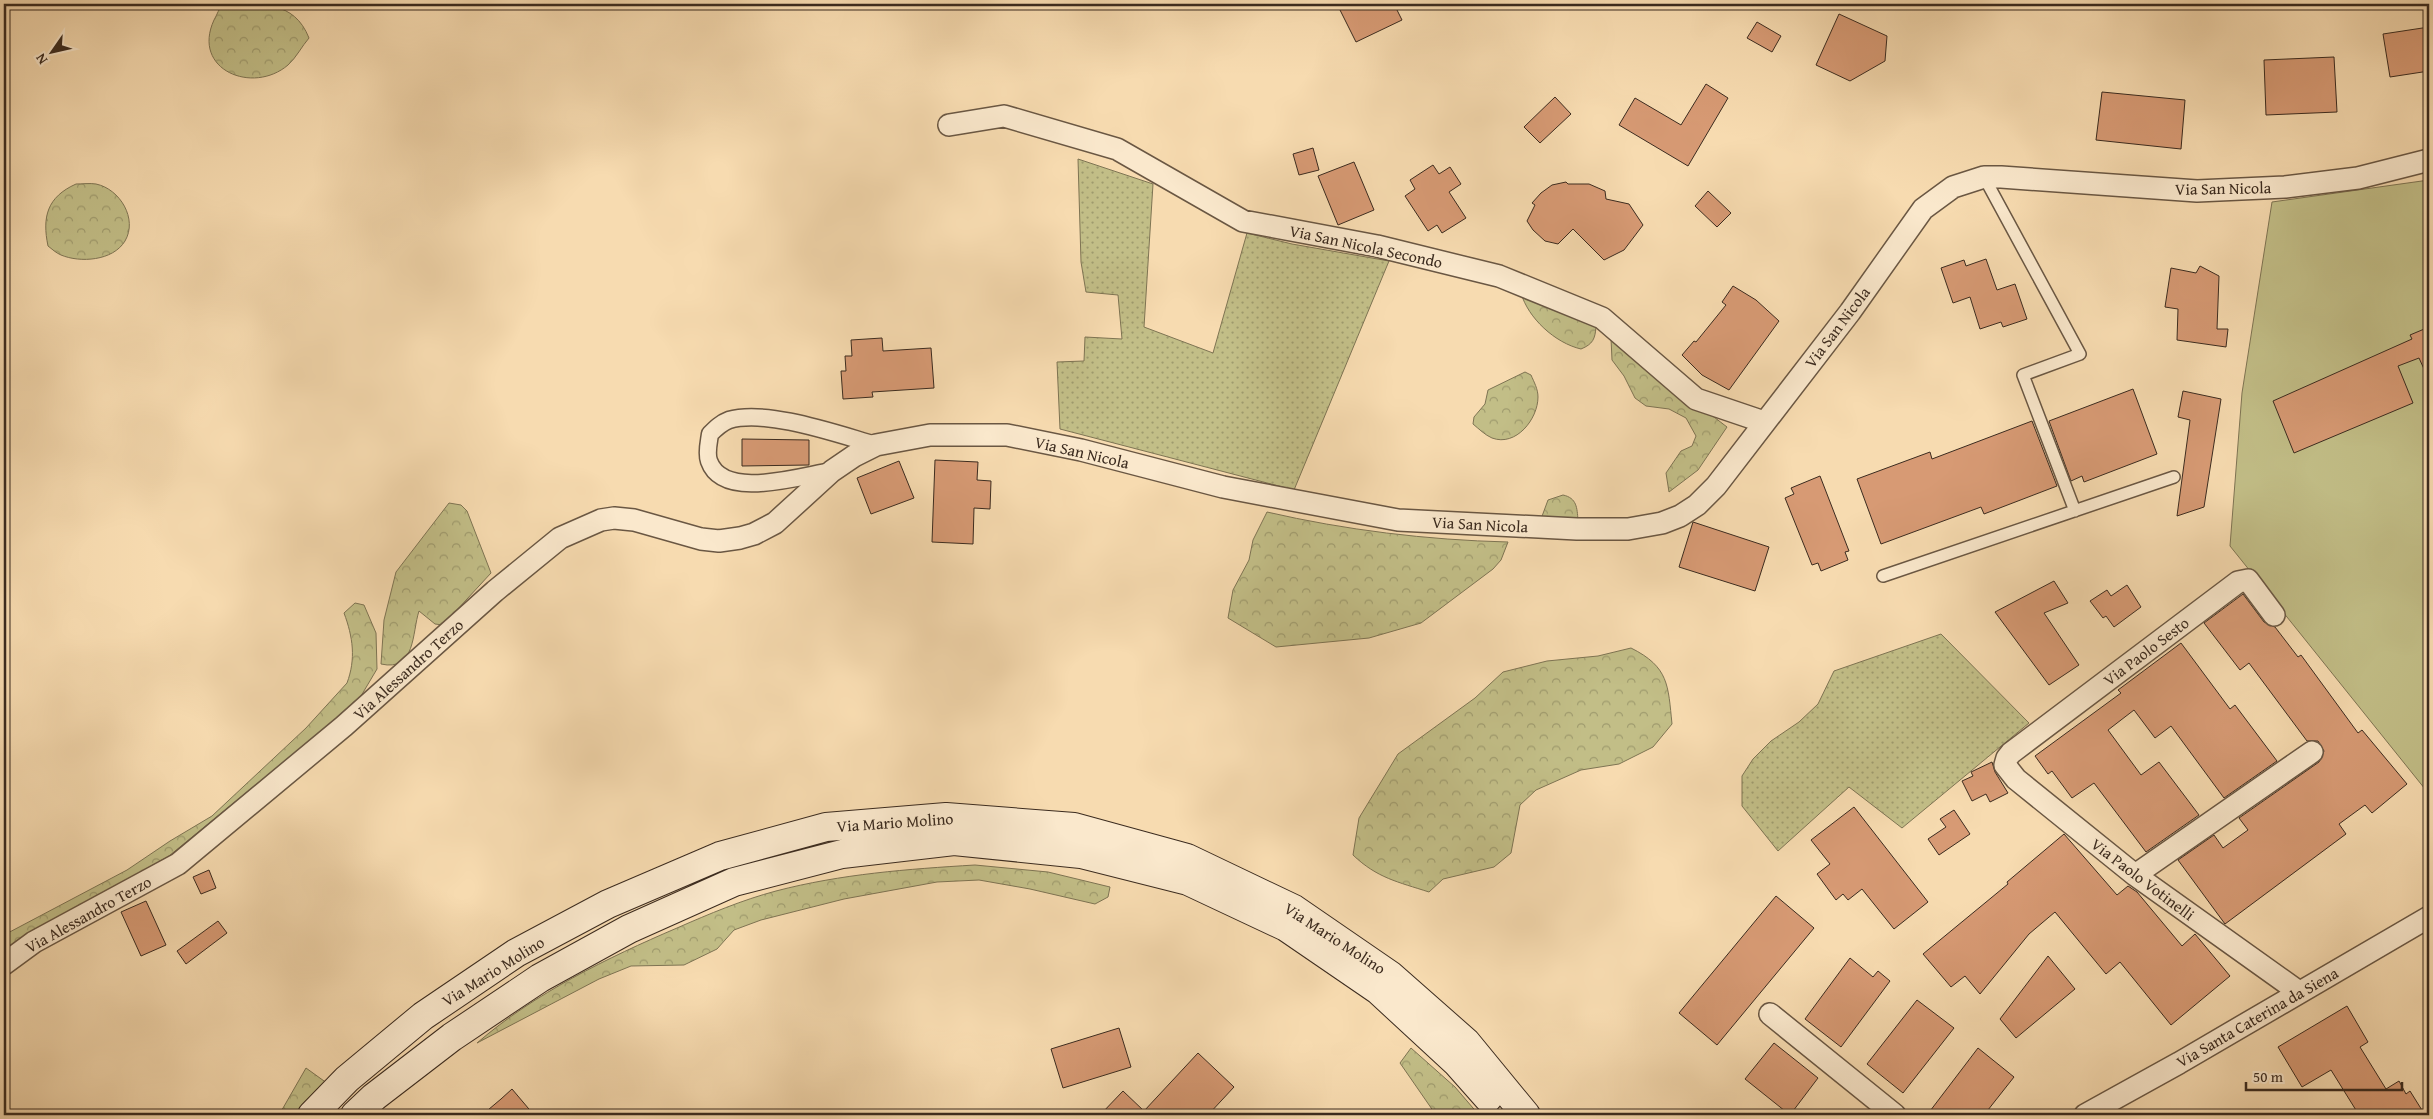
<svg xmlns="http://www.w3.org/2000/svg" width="2433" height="1119" viewBox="0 0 2433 1119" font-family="'Gentium Book Plus',serif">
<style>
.grass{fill:url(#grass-dots);stroke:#7e7453}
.forest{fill:url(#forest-crowns);stroke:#7e7453}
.pitch{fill:#c2be87;stroke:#7e7453}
.building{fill:#d79a74;stroke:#3b2b1f}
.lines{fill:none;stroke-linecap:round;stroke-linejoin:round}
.service-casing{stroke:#6a5743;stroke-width:14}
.pedestrian-casing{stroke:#6a5743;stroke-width:19}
.minor-casing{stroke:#6a5743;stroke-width:24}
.secondary-casing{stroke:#3b2b1f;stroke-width:30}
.service{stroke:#fae8cc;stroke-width:11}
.pedestrian{stroke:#fae8cc;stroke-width:16}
.minor{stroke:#fae8cc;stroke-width:21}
.secondary{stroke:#fae8cc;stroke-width:28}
.labels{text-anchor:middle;stroke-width:4.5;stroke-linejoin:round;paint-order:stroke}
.street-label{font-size:16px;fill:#3b2b1f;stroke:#fae8cc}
</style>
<defs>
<pattern id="grass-dots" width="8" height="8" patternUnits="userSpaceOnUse" patternTransform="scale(1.25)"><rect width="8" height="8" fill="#c2be87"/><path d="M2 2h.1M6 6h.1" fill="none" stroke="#9f9b6e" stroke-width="1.8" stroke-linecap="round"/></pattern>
<pattern id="forest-crowns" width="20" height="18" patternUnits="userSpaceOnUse" patternTransform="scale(1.25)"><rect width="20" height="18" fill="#c2be87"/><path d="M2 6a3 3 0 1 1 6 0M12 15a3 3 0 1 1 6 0" fill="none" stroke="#9f9b6e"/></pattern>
</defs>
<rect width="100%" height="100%" fill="#f7dbb0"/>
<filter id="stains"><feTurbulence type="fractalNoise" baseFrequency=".004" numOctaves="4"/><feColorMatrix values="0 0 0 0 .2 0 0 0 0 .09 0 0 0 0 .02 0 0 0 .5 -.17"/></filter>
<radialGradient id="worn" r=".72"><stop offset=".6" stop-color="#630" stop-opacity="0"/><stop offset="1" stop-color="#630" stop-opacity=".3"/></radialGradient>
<path class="grass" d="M1078 159 1153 184 1144 327 1213 353 1247 233 1292 244 1389 261 1294 490 1060 429 1057 362 1084 361 1085 337 1122 339 1118 295 1086 292 1081 262Z
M1941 634 2029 723 1902 828 1849 787 1778 851 1742 806V776L1753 759 1771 741 1799 722 1818 704 1834 671Z"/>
<path class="forest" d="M223 4C261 4 294 0 309 38 302 46 296 58 288 65 253 95 191 70 214 20 217 15 219 8 223 4Z
M76 184C82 184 90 183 96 184 120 189 138 219 125 241 113 261 80 263 61 255 56 253 52 249 48 246 42 217 47 197 76 184Z
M1521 293 1596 327C1595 339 1593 344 1581 349 1555 343 1528 318 1521 293Z
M1611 338 1727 427 1698 470 1669 492 1666 473 1681 451 1692 446 1696 436 1686 418 1669 409 1646 406 1635 398 1624 376 1612 360Z
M1525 372 1531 375C1534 382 1538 389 1538 397 1538 419 1516 447 1492 438 1485 435 1479 429 1473 424L1474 417 1485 404 1488 390Z
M1563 495C1577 498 1577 508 1578 520L1541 519 1548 500Z
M449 503 461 505 467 511 491 573 443 625 435 624 419 611C412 632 416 672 381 664L384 620 396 572Z
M1267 512C1345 530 1427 540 1508 542L1501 560 1493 569 1421 623 1369 638 1276 647 1228 618 1233 590 1249 560 1253 540Z
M355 603 364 605 376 633 377 669 358 701 169 856 4 949V935L127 870 170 841 212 816 306 728 347 683C356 659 353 637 344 613Z
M1631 648C1669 667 1668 685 1672 724L1653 747 1619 764 1581 770 1536 790 1520 805 1511 853 1494 867 1443 879 1429 892C1398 882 1377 878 1353 855L1359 818 1398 754 1475 698 1503 672 1547 661 1598 656Z
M975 865 1048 872 1110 887 1108 897 1095 904 1030 889 979 880 937 882 844 899 761 920 734 930 717 949 684 965 631 966 599 979 477 1043C535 993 607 958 677 928 709 914 742 900 776 891 841 874 908 869 975 865Z
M1411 1048 1455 1087 1479 1115H1436L1400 1063Z
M306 1068 331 1086 304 1115H279Z"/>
<path class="pitch" d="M2429 180V794L2230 546 2242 393 2272 202Z"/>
<path class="building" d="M1337 4H1394L1402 20 1356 42Z
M1839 14 1887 36 1885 61 1850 81 1816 65Z
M1757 22 1781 36 1772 52 1747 38Z
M2429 27V71L2390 77 2383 34Z
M2334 57 2337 112 2266 115 2264 60Z
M1706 84 1728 98 1688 166 1619 125 1635 98 1681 125Z
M2102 92 2185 100 2181 149 2096 140Z
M1555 97 1571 114 1540 143 1524 127Z
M1313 148 1319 170 1299 175 1293 154Z
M1354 162 1374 210 1338 225 1318 176Z
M1433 165 1439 174 1450 167 1461 184 1449 192 1466 218 1442 233 1437 225 1428 231 1405 196 1415 189 1410 180Z
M1566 182 1568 184H1589L1605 191 1606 199 1629 204 1643 225 1624 250 1604 260 1573 229 1558 244 1545 241 1533 230 1527 221 1535 205 1532 203 1541 193 1552 185Z
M1708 191 1731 213 1717 227 1695 206Z
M1986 259 1997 290 2015 284 2027 319 2003 327 2001 322 1980 329 1970 297 1953 303 1941 268 1964 260 1966 266Z
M2200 266 2219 276 2217 329H2228L2226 347 2177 340 2178 309 2165 307 2171 268 2196 273Z
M1733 286 1756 300 1779 321 1729 390 1702 375 1682 355 1694 341 1696 342 1726 305 1722 302Z
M2429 327V380L2419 358 2398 366 2413 403 2294 453 2273 401 2412 339 2410 335Z
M882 338 883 351 931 348 934 388 872 392 873 397 843 399 841 371H846L845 356H852L851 340Z
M2133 389 2157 454 2084 482 2082 476 2071 481 2049 421Z
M2183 391 2221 399 2204 507 2177 516 2190 420 2178 417Z
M2032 421 2057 486 1984 514 1981 507 1881 544 1857 479 1930 452 1932 459Z
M742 439 809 440V465L742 466Z
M935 460 978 462 977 480 991 481 990 509 974 508 973 544 932 542Z
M899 461 914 498 871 514 857 478Z
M1820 476 1849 551 1845 552 1848 560 1821 571 1818 563 1812 565 1785 498 1794 494 1791 488Z
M1693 522 1769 547 1755 591 1679 567Z
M2054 581 2068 603 2044 613 2079 665 2049 685 1995 612Z
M2127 585 2141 607 2114 627 2106 616 2103 618 2090 601 2107 590 2111 596Z
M2243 594 2264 622 2275 627 2298 657 2301 655 2358 733 2362 730 2407 784 2372 813 2365 805 2339 824 2346 834 2225 924 2178 860 2214 835 2223 848 2248 830 2239 818 2319 762 2324 751 2318 741H2307L2249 663 2240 670 2204 623Z
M2181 643 2230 709 2235 705 2277 761 2224 798 2171 726 2155 738 2134 710 2108 730 2141 775 2159 762 2199 815 2146 852 2094 783 2072 798 2052 771 2048 774 2035 756 2121 693 2118 690Z
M1992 762 1995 772 2008 793 1990 802 1986 794 1972 801 1962 781 1973 776 1971 772Z
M1854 807 1928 902 1894 929 1862 889 1848 900 1843 894 1836 900 1817 874 1830 864 1811 840Z
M1954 810 1970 834 1939 855 1928 839 1946 827 1940 819Z
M2064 834 2117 895 2128 886 2137 892 2182 946 2195 934 2230 976 2171 1025 2120 962 2106 974 2055 912 2029 934 1980 994 1965 976 1951 987 1923 954 2008 884 2007 882Z
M209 870 216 888 201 894 193 877Z
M1776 896 1814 928 1717 1045 1679 1013Z
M146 901 166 945 141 956 121 912Z
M218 921 227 933 186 964 177 951Z
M2048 956 2075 989 2016 1038 2000 1019Z
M1850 958 1873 977 1878 971 1890 981 1841 1047 1805 1019Z
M1917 1000 1954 1028 1903 1093 1867 1064Z
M2347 1006 2368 1042 2360 1047 2386 1089 2399 1081 2406 1094 2410 1091 2425 1115H2359L2331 1070 2302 1087 2278 1047Z
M1119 1028 1131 1067 1063 1088 1051 1049Z
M1774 1043 1818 1078 1790 1115 1745 1079Z
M1978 1048 2014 1077 1984 1115H1927Z
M1198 1053 1234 1087 1208 1115H1100L1123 1091 1144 1111Z
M512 1089 534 1115H482L501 1099Z"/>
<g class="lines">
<defs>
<path id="service" d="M1984 177 2080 354 2023 375 2075 511
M1883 576 2174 477"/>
<path id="pedestrian" d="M832 471C800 476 723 501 709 461 706 453 709 442 710 434 716 428 721 423 729 420 767 409 837 434 876 445"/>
<path id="minor" d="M949 125 1004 116 1117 149 1243 221 1377 246 1499 276 1602 318 1696 399 1764 422
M2274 615 2248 580 2238 582 2011 753 2007 758 2005 765 2016 779 2135 875 2299 992
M2135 875 2312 752
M4 964 34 942 178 864 344 726 495 591 560 538 601 520 614 518 634 520 701 539 719 541 740 538 754 534 775 523 832 471 854 456 876 445 930 435H1007L1081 450 1223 487 1398 520 1577 529H1628L1662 523 1680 516 1697 505 1716 486 1850 312 1923 209 1953 187 1984 177H2001L2197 191 2285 187 2358 178 2429 160
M1770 1014 1895 1115
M2085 1115 2179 1063 2429 917"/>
<path id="secondary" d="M312 1115 347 1079 423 1016 516 953 608 904 720 856 826 827 946 817 1074 827 1187 858 1294 909 1390 975 1466 1042 1526 1115
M355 1115 374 1097 452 1037 540 978 629 929 734 882 842 854 954 841 1081 854 1188 881 1286 927 1378 990 1457 1063 1488 1098"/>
</defs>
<use href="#service" class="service-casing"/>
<use href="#pedestrian" class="pedestrian-casing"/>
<use href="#minor" class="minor-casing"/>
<use href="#secondary" class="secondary-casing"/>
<use href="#service" class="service"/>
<use href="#pedestrian" class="pedestrian"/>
<use href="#minor" class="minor"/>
<use href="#secondary" class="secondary"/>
</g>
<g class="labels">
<g class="street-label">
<text transform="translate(2223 188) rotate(-1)" y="6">Via San Nicola</text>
<text transform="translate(1366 246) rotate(12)" y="6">Via San Nicola Secondo</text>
<text transform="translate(1837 327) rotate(-53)" y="6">Via San Nicola</text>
<text transform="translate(1082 452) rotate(13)" y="6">Via San Nicola</text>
<text transform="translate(1480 524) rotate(3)" y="6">Via San Nicola</text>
<text transform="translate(2146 651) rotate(-37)" y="6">Via Paolo Sesto</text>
<text transform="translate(408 669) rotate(-42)" y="6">Via Alessandro Terzo</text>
<text transform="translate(895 822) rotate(-4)" y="6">Via Mario Molino</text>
<text transform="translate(2143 879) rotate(37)" y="6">Via Paolo Votinelli</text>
<text transform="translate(88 914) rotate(-29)" y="6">Via Alessandro Terzo</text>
<text transform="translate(1335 938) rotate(33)" y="6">Via Mario Molino</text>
<text transform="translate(493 971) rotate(-32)" y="6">Via Mario Molino</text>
<text transform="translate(2257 1017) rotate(-30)" y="6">Via Santa Caterina da Siena</text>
</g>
</g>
<rect width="2433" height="1119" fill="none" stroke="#f7dbb0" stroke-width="20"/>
<rect x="5" y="5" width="2423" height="1109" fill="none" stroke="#3b2b1f" stroke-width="2.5"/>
<rect x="10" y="10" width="2413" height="1099" fill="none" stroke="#3b2b1f"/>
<g transform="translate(52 52) rotate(236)" stroke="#fae8cc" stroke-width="4" paint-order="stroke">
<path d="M0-4L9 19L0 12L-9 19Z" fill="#3b2b1f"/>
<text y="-8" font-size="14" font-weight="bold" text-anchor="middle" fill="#3b2b1f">N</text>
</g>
<path d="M2246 1082v8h156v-8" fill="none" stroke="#3b2b1f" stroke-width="2.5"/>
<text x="2253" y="1082" font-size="15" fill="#3b2b1f" stroke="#fae8cc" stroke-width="4" paint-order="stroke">50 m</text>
<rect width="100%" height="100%" filter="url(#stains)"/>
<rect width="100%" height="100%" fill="url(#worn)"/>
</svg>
